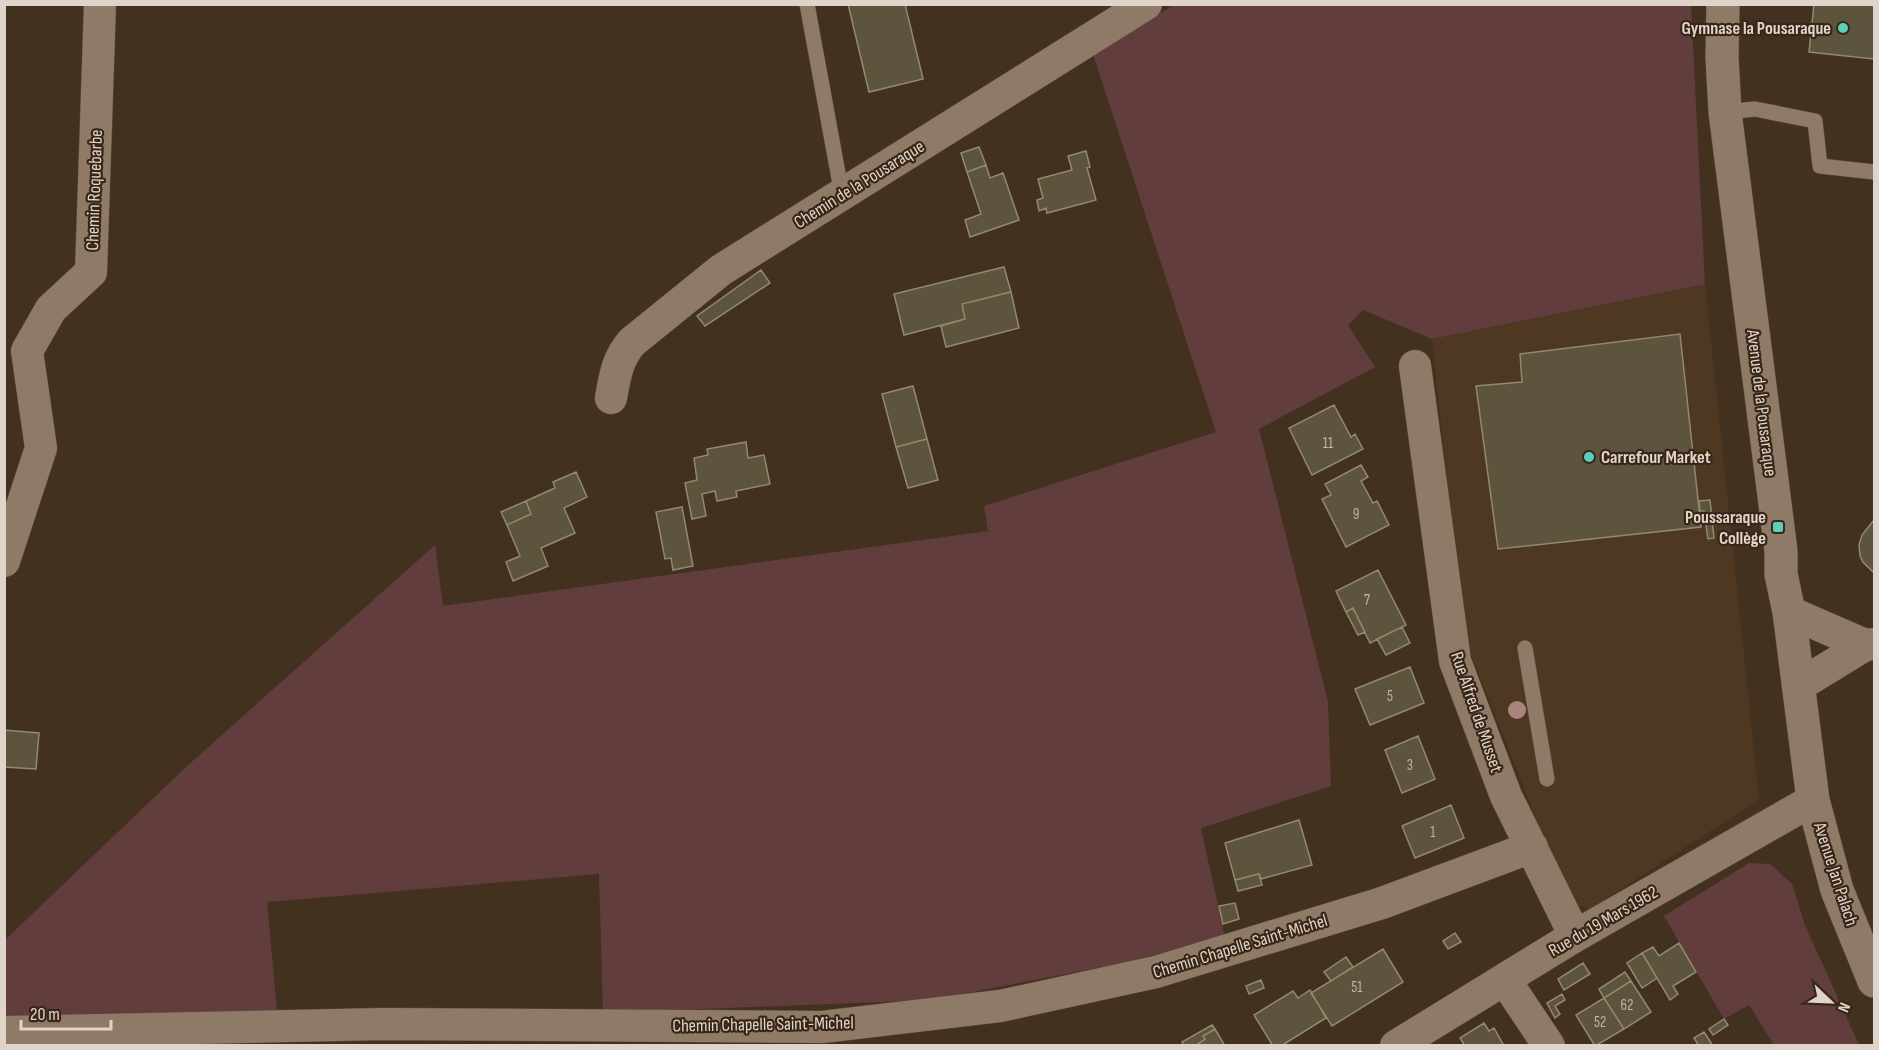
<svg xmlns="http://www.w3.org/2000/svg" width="1879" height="1050" viewBox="0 0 1879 1050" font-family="'Sofia Sans Condensed',sans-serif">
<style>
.built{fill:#4f3822}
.green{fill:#623d3d}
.building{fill:#5d543d;stroke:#938870;stroke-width:1.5}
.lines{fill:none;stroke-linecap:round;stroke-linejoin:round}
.service-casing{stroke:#5c4d3e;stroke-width:16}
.minor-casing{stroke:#5c4d3e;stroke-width:33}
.tertiary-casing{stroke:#5c4d3e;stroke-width:34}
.service{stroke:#8e7a67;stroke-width:15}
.minor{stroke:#8e7a67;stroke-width:32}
.tertiary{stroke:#8e7a67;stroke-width:33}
.tree{fill:#a7857d}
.poi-dot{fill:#5cceba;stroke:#382717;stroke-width:2}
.labels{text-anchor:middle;stroke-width:4.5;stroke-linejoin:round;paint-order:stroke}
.number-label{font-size:15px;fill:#bfb4a7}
.poi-label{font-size:18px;font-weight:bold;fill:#e0d4ca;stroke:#382717;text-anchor:end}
.street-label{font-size:18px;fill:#e0d4ca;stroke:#382717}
</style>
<rect width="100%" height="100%" fill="#433120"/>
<path class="built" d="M1705 284 1759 799 1591 909 1570 904 1463 634 1432 339Z"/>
<path class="green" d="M1174 5H1691L1705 284 1432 339 1363 310 1348 325 1375 367 1259 429 1328 702 1331 786 1201 828 1225 938 1118 964 930 1000 603 1013 599 874 267 902 277 1011 5 1020V940L186 767 435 545 443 606 988 531 984 506 1216 432 1093 54Z
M1749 863 1770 864 1792 884 1805 925 1859 1045H1774L1749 1005 1724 1019 1664 916Z"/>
<path class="building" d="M848 4H905L923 79 869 92Z
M1814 4H1874V59L1809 52Z
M979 147 986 165 967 172 961 153Z
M1086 151 1090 167 1087 168 1096 200 1047 213 1046 208 1039 211 1037 200 1043 198 1038 179 1072 170 1068 156Z
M986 165 990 178 1003 173 1019 220 970 237 965 220 981 214 967 172Z
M1004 267 1011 292 962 304 965 319 904 335 894 294Z
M761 270 770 283 705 326 697 316Z
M1011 292 1019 328 946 347 941 326 965 319 962 304Z
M1680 334 1701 527 1498 549 1476 386 1522 382 1520 354Z
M913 386 927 439 896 447 882 394Z
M1334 405 1351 437 1355 434 1363 449 1312 475 1289 428Z
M927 439 938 480 908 488 896 447Z
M746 442 748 458 764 455 770 484 736 491 737 497 717 501 715 491 702 494 706 516 692 519 685 483 697 480 694 458 708 455 707 449Z
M1361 465 1368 477 1361 481 1373 503 1377 501 1389 525 1346 547 1322 499 1331 495 1325 484Z
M576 472 587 497 564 508 575 533 541 548 548 566 513 581 506 562 520 556 507 525 531 514 526 501 555 488 553 482Z
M1710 500 1714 538 1708 539 1704 511H1700L1699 501Z
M526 501 531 514 507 525 501 512Z
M682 507 693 566 673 570 671 558 665 559 656 512Z
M1874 520V573L1863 562 1860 556 1859 545 1862 535Z
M1378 570 1406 625 1370 643 1353 608 1346 612 1336 591Z
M1353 608 1365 632 1358 635 1346 612Z
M1402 627 1410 643 1386 655 1377 639Z
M1410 667 1424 703 1370 725 1355 689Z
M4 730 39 733 36 769 4 767Z
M1418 736 1435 779 1402 793 1385 750Z
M1451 805 1464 838 1415 858 1402 826Z
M1299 820 1312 865 1261 879 1259 874 1235 880 1225 843Z
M1259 874 1262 885 1238 891 1235 880Z
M1235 903 1239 919 1223 924 1219 906Z
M1455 933 1461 942 1448 949 1443 941Z
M1679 943 1696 972 1673 986 1678 994 1670 1000 1642 953 1653 947 1659 956Z
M1383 949 1403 982 1332 1026 1311 993Z
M1642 953 1657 978 1642 988 1627 963Z
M1346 957 1353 967 1331 981 1324 972Z
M1583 963 1590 974 1564 990 1558 979Z
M1625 972 1631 981 1604 998 1599 989Z
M1261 980 1264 988 1249 994 1246 986Z
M1631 981 1651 1012 1624 1029 1604 998Z
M1310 990 1326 1018 1281 1046H1273L1254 1015 1293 991 1298 998Z
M1562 994 1565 1000 1555 1006 1560 1014 1555 1018 1547 1003Z
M1604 998 1624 1029 1595 1046 1576 1015Z
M1724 1019 1728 1025 1713 1035 1709 1029Z
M1484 1023 1489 1031 1494 1028 1504 1046H1465L1460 1038Z
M1212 1025 1215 1029 1203 1036 1205 1039 1195 1046H1184L1182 1042Z
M1215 1029 1225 1046H1195L1205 1039 1203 1036Z
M1704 1032 1713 1046H1699L1694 1038Z"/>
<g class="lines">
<defs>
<path id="service" d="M807 4 842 195
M1725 112 1755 109 1815 121 1820 166 1874 172
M1525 648 1547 779"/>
<path id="minor" d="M1415 366 1455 661 1506 796 1575 936
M611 398C615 376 617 359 632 342L721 270 1146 4
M4 561 41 448 27 351 51 309 91 272 100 4
M1789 612 1865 645 1874 644
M1798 686 1865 645
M1505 980 1549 1046
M4 1032 383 1024 822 1027 1000 1006 1156 972 1382 903 1532 847
M1396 1046 1575 936 1813 800"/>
<path id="tertiary" d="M1723 4 1722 57 1725 112 1781 551V574L1789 612 1813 800 1837 890 1874 981"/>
</defs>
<use href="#service" class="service-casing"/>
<use href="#minor" class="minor-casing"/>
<use href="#tertiary" class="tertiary-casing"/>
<use href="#service" class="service"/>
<use href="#minor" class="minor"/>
<use href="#tertiary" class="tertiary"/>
</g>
<circle class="tree" cx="1517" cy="710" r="9"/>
<g class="poi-dot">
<circle cx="1843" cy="28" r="6"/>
<circle cx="1589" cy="457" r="6"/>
<rect x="1772" y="521" width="12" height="12" rx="3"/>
</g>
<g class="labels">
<g class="number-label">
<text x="1328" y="448">11</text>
<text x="1356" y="519">9</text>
<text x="1367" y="605">7</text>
<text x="1390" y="701">5</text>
<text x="1410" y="770">3</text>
<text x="1433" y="837">1</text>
<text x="1357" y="992">51</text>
<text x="1627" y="1010">62</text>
<text x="1600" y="1027">52</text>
</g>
<g class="poi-label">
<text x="1831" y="34">Gymnase la Pousaraque</text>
<text x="1601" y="463" text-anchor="start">Carrefour Market</text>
<text x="1766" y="523">Poussaraque<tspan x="1766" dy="21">Collège</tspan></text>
</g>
<g class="street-label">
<text transform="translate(859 184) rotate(-32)" y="6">Chemin de la Pousaraque</text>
<text transform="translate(94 190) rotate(-88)" y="6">Chemin Roquebarbe</text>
<text transform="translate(1762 403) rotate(83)" y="6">Avenue de la Pousaraque</text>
<text transform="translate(1477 712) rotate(71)" y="6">Rue Alfred de Musset</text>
<text transform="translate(1836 874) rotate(72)" y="6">Avenue Jan Palach</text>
<text transform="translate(1603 921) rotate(-30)" y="6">Rue du 19 Mars 1962</text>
<text transform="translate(1240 946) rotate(-17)" y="6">Chemin Chapelle Saint-Michel</text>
<text transform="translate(763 1024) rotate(-1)" y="6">Chemin Chapelle Saint-Michel</text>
</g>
</g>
<rect width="1879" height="1050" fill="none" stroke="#e0d4ca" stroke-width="12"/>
<g transform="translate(1831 1002) rotate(113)" stroke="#382717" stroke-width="4.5" paint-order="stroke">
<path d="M0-4.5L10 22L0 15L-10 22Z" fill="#e0d4ca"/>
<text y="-9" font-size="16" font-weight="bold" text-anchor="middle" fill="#e0d4ca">N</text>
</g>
<path d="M21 1020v9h90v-9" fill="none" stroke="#e0d4ca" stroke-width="3"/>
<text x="30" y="1020" font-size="18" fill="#e0d4ca" stroke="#382717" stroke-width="4.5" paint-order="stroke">20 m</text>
</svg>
